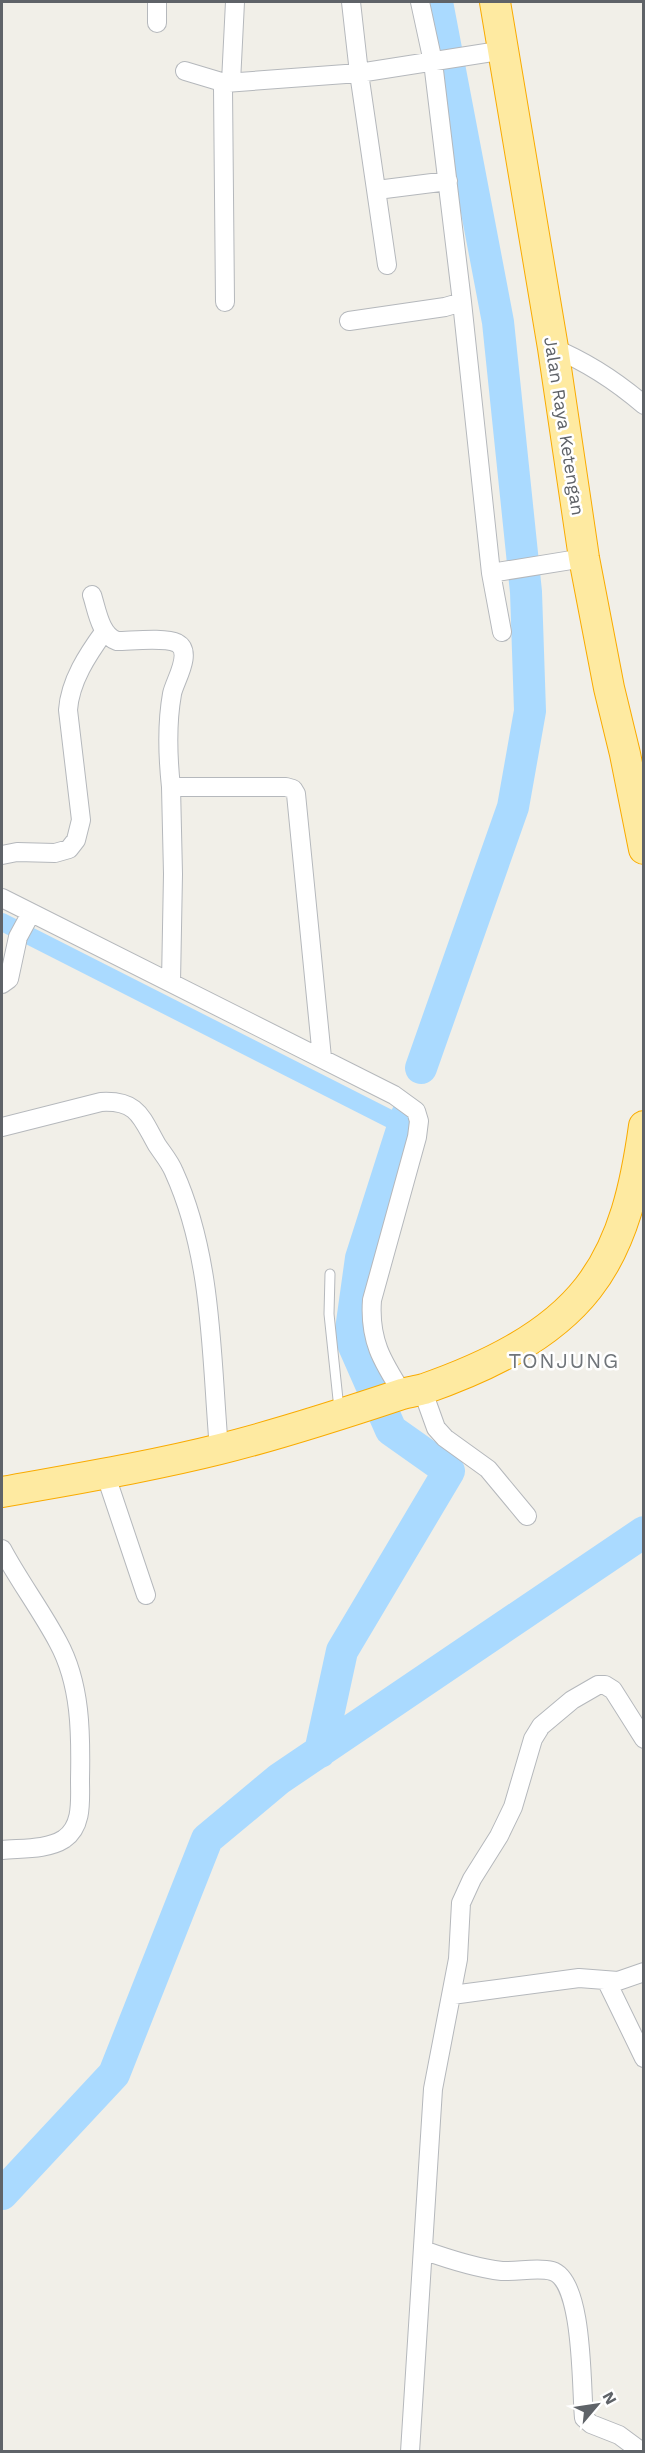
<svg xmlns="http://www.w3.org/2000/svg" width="645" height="2453" viewBox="0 0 645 2453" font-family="'Work Sans',sans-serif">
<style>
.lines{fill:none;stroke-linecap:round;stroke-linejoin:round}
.canal{stroke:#aadaff;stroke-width:18}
.river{stroke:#aadaff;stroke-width:32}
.service-casing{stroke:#b5b8bc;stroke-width:11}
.minor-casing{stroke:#b5b8bc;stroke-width:20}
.trunk-casing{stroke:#f9ab00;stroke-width:32}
.service{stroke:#fff;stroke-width:9}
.minor{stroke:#fff;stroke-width:18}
.trunk{stroke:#feeaa1;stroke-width:30}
.labels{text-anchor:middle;stroke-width:5;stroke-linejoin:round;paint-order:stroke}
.street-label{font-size:18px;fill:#5f6368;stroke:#fff}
.quarter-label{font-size:21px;letter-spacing:1.5px;fill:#70757a;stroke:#fff}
</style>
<rect width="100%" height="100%" fill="#f1efe8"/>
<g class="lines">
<path class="canal" d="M2 922 404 1126"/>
<path class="river" d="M421 1068 513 807 530 711 526 592 498 322 437 2
M320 1752 342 1651 449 1471 391 1430 350 1337 361 1258 406 1117
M2 2194 114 2074 207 1839 279 1779 644 1532"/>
<defs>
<path id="service" d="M330 1274 329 1314 339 1409"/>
<path id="minor" d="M157 2V23
M351 2 359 73 387 265
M185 71 225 83
M231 82 235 2
M377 190 448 181
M225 302 223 88 225 83 359 73 505 50
M462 302 491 573 502 632
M349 321 445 307 462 302 433 62 420 2
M553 348C587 362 616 381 644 405
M491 573 584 558
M92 595C97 610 100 635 117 641 131 641 165 637 177 643 194 652 174 682 172 694 167 722 168 759 171 787H286L293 789 296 794 322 1058
M171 787 173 874 171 982
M2 855 17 852 55 853 69 849 76 840 81 820 68 710C70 681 88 654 104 632
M2 898 394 1095 416 1111 419 1121 417 1137 372 1300C369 1340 382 1361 403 1394
M2 984 9 979 18 937 31 913
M2 1127 101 1102C138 1100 141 1117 157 1145 163 1154 170 1162 174 1172 213 1258 211 1357 219 1449
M422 1389 436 1428 445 1438 488 1469 527 1516
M105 1473 146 1595
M2 1549C19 1581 41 1610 58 1642 81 1684 81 1734 80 1780 80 1800 83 1826 64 1839 47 1850 20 1848 2 1850
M607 1982 644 2058
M452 1995 579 1978 618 1981 644 1972
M423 2250C448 2259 475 2268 502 2271 518 2272 537 2267 552 2271 584 2280 581 2389 584 2418L591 2424 619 2435 642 2452
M410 2452 433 2089 458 1959 461 1903 472 1879 499 1836 513 1807 533 1739 541 1726 572 1700 598 1685H605L613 1690 644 1739"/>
<path id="trunk" d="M495 2 553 348 584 558 609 688 625 754 644 849
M2 1492C74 1479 148 1467 220 1449 281 1434 342 1414 402 1394 409 1392 417 1391 424 1389 484 1368 549 1338 588 1288 624 1242 636 1183 644 1126"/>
</defs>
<use href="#service" class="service-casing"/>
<use href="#minor" class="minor-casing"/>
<use href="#trunk" class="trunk-casing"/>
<use href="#service" class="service"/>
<use href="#minor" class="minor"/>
<use href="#trunk" class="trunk"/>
</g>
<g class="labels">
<g class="street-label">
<text transform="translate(564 426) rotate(81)" y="6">Jalan Raya Ketengan</text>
</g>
<g class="quarter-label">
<text x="564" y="1368">TONJUNG</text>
</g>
</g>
<rect width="645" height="2453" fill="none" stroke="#5f6368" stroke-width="6"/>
<g transform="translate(597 2405) rotate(61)" stroke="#ffffff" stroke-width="4.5" paint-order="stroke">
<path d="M0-4.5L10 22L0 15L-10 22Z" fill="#5f6368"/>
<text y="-9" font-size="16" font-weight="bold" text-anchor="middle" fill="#5f6368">N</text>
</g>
</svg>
